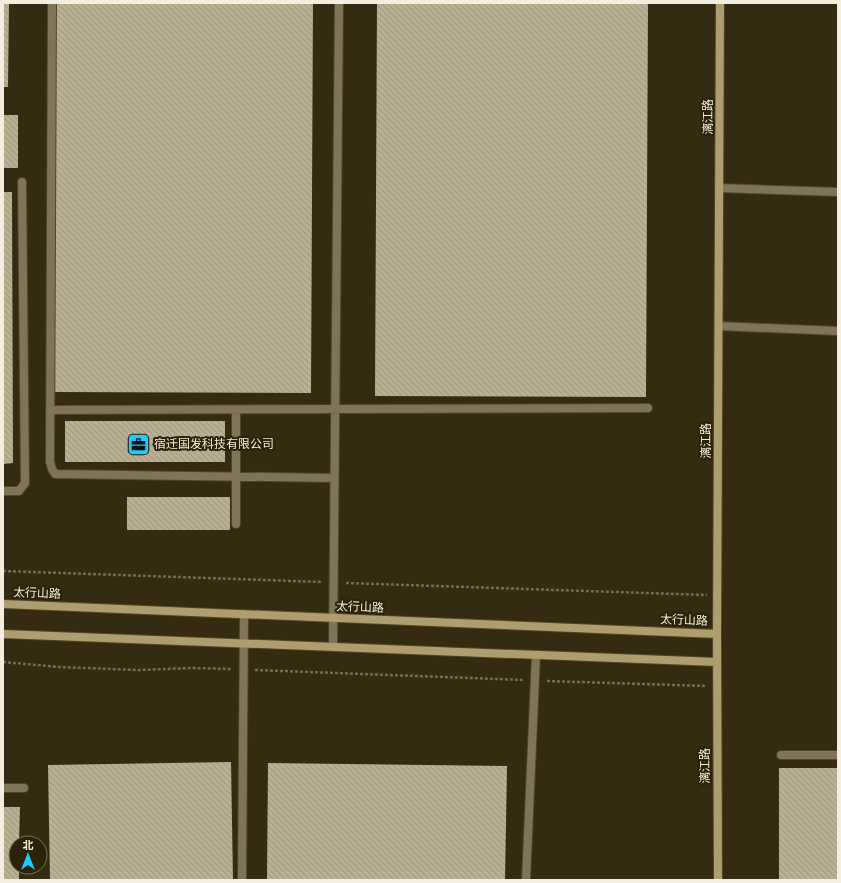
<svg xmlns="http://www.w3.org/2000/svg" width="841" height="883" viewBox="0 0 841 883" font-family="Ubuntu,'Noto Sans SC',sans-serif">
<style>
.building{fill:url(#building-back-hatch)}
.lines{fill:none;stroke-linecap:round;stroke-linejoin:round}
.lane-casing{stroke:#50462e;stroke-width:10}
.secondary-casing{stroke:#50462e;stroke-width:10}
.path{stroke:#746b54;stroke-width:2.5;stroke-dasharray:3 2;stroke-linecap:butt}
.lane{stroke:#807457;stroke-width:8}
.secondary{stroke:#b09d6d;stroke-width:8}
.labels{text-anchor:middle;stroke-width:4;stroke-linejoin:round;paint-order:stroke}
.street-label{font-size:12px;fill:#f4eede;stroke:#2b2207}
.poi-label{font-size:12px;fill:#f4eede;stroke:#2b2207;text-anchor:start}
</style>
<defs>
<pattern id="building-back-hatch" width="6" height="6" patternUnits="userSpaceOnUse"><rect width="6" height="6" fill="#bbaf91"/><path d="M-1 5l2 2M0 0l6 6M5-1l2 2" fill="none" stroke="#9e957e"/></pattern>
</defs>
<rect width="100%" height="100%" fill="#352b11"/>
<path class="building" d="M3 3H9L8 87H3Z
M54 3H313L311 393 53 392Z
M377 3H648L646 397 375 396Z
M3 115H18V168H3Z
M3 192H12L13 463 3 464Z
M65 421H225V462H65Z
M127 497H230V530H127Z
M231 762 233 880H50L48 765Z
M268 763 507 766 505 880H267Z
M779 768H838V880H779Z
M3 807H20L19 843H16V867H19V880H3Z"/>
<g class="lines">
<defs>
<path id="lane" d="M52 3 50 462 52 469 55 474 334 478
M719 188 838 192
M719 326 838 331
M50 410 648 408
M236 410V524
M3 491H19L25 483 22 182
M333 647 339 3
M781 755H838
M3 788H24
M242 880 244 614
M526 880 536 655"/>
<path id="secondary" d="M3 604 717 634
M3 634 717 662
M718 880 717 634 720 3"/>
</defs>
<use href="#lane" class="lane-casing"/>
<use href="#secondary" class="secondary-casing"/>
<path class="path" d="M3 571 323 582
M346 583 707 595
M3 662 59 667 138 670 191 668 232 669
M255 670 524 680
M547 681 706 686"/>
<use href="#lane" class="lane"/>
<use href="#secondary" class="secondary"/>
</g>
<defs>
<symbol id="office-square" viewBox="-11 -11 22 22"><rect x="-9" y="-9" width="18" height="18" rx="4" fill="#1dc9fd" stroke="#2b2207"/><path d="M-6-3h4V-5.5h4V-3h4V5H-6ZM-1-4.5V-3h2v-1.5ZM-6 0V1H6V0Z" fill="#111"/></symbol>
</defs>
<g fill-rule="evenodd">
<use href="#office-square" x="126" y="432" width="25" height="25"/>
</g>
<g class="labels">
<g class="street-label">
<text transform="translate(708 117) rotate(-90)" y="4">漓江路</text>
<text transform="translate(706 441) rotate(-90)" y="4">漓江路</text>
<text transform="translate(37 593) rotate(2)" y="4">太行山路</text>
<text transform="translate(360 607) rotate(2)" y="4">太行山路</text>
<text transform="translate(684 620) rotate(2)" y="4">太行山路</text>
<text transform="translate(705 766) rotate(-90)" y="4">漓江路</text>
</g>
<g class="poi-label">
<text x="154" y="448">宿迁国发科技有限公司</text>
</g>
</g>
<rect width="841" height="883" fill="none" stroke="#f4eede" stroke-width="8"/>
<g transform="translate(28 855)"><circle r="19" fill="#2b2207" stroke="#7b745d"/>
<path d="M0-3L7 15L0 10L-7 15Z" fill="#1dc9fd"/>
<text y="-6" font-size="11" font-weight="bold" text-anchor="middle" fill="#f4eede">北</text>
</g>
</svg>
